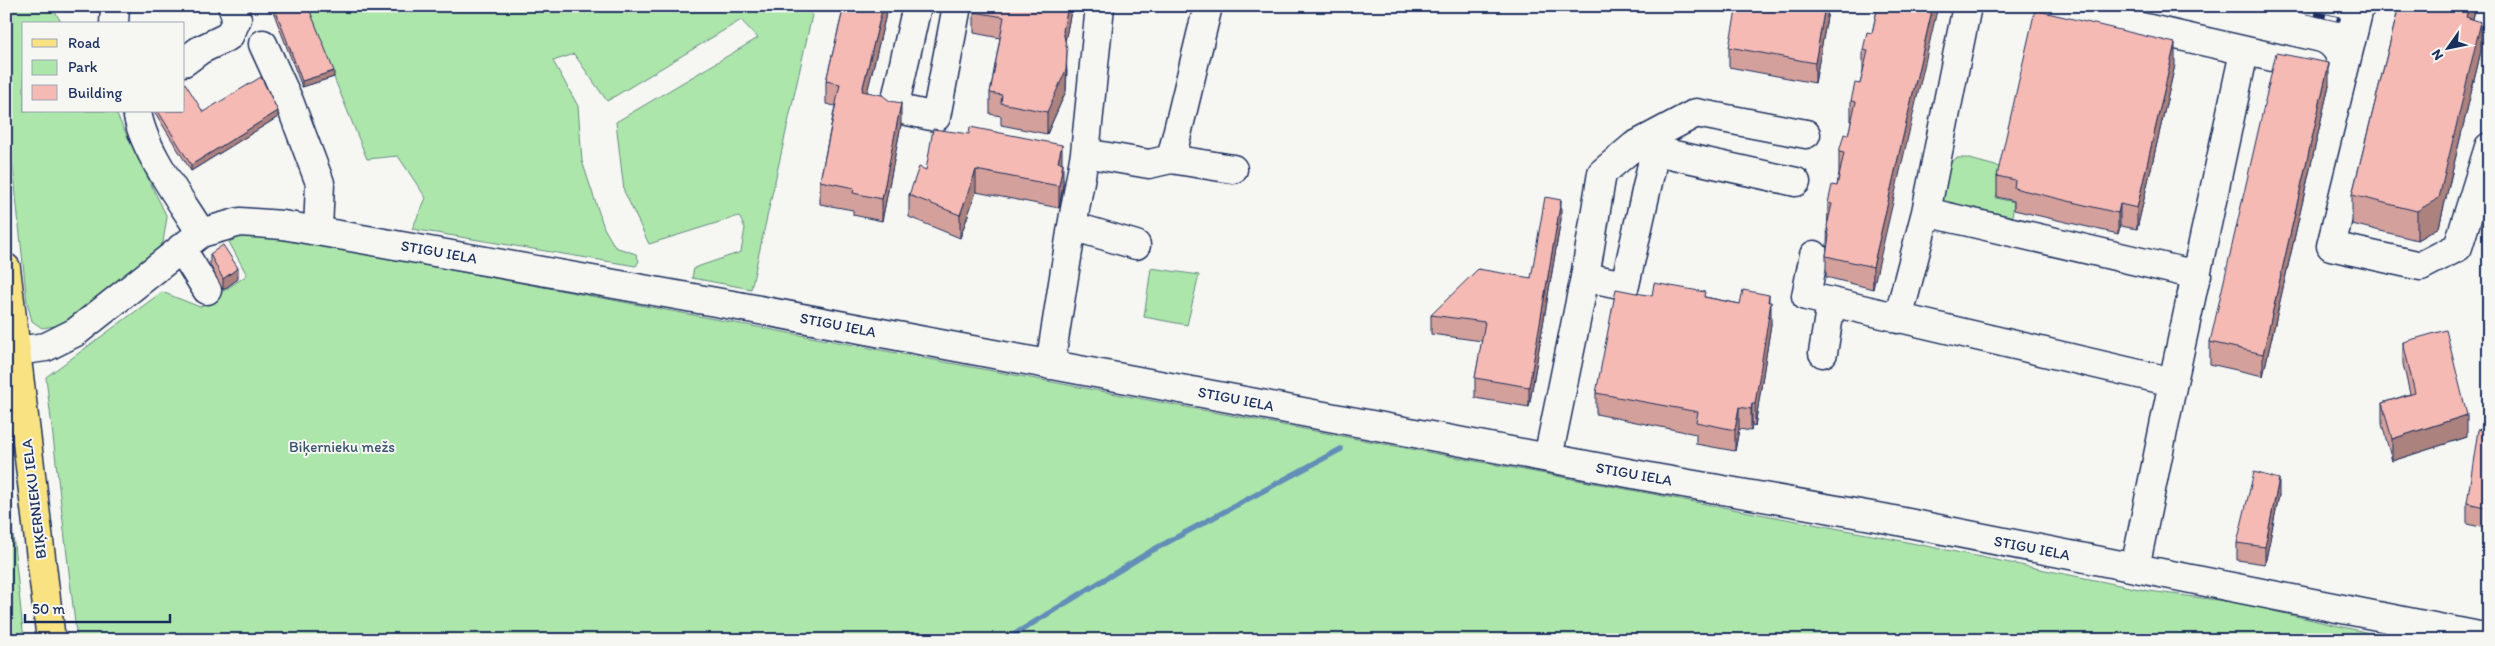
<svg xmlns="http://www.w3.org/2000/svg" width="2495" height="646" viewBox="0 0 2495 646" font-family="Itim,sans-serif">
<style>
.green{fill:#ade6aa;stroke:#648a84}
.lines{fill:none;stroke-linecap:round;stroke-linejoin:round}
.stream{stroke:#628eb7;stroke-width:5.5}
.minor-casing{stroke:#1b2f5e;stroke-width:31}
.major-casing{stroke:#1b2f5e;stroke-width:31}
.minor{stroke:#f6f6f2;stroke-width:28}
.major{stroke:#f8e281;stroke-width:28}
.rail-casing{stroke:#1b2f5e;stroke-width:5.5}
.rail{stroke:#f6f6f2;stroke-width:4;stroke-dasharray:11;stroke-linecap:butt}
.wall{fill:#d3a09b;stroke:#1b2f5e}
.shaded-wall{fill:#ac827e;stroke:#1b2f5e}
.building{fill:#f5bab4;stroke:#1b2f5e}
.labels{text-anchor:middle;stroke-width:4;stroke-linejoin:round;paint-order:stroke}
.street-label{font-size:15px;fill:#1b2f5e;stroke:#f6f6f2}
.park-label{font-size:15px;fill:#38546d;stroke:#f6f6f2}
</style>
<rect width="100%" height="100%" fill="#f6f6f2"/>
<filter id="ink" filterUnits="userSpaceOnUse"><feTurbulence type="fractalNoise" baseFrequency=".02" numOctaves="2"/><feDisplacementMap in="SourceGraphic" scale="10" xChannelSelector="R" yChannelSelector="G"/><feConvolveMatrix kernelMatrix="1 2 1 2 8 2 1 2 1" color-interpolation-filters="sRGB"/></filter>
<g filter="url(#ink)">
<path class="green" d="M6 6H52L62 24H24V111H115L167 217 163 242 152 258 77 318 61 325 42 328 32 321 27 302 6 100Z
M305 6H814L751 289 692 278 694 268 741 252 745 228 739 216 649 244 624 191 616 122 758 38 741 20 607 101 574 54 553 61 578 106 582 161 604 228 615 247 636 254 639 261 636 266 412 229 426 198 398 156 367 159Z
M1957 158H1966L2003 168 1996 198 2014 202 2011 226 1950 212 1939 198 1949 163Z
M248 232 1872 535 2149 591 2262 606 2269 610 2400 640H77L46 377 162 292 200 307 247 275 229 242Z
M1151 268 1199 275 1187 325 1144 317Z
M6 468 24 640H6Z"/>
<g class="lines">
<path class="stream" d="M1005 640 1151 551 1341 449"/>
<defs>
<path id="minor" d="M917 6 894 108 936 117 957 6
M2049 6 2312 66
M2390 6 2331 246 2421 266 2458 247 2489 147
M114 24 115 6
M263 44 289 101 320 183 318 230
M184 62 200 50 229 36 237 19 232 6
M137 111C142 149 181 200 201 233
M1638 147 1796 182
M1085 153 1149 164 1171 159 1233 169
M1171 159 1208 6
M1926 212 2197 275
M1072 226 1085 153 1100 6
M181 248 207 290
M1814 255 1806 296 2173 382
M1585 277 1625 285 1655 151
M1898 319 1926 212 1967 6
M16 351 46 347 76 332 201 233 240 222 283 225 738 306 1660 479 1883 518 2489 638
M1823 353 1831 303
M1050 365 1072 226 1136 245
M1548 458 1585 277 1602 173 1634 146 1696 113 1806 134
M2135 568 2173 382 2244 52"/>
<path id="major" d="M6 268 51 640"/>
</defs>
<use href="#minor" class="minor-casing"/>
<use href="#major" class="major-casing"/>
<use href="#minor" class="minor"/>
<use href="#major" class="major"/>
<defs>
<path id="rail" d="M2283 6 2338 19"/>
</defs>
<use href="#rail" class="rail-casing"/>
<use href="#rail" class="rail"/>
</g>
<path class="wall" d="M271 6H308L334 77 302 87Z
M844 6H888L867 92 901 125 882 221 853 215V210L820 204V181L835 106 826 104V81Z
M975 6H1072L1065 41 1067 72 1066 91 1047 134 1001 125V116L990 114V93L1000 38 974 33V12Z
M1773 6H1829L1815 83 1729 67V47L1773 11Z
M1878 6 1873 289 1826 277V256L1827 247 1828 203 1837 186 1839 173V152L1848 135 1851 123V101L1860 84 1863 72V50L1872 33Z
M2399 6H2476L2473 19 2481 51 2439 227 2417 240 2352 224V195Z
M2175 65 2137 229 2120 226 2118 234 2014 210V201L1997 197V176Z
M2329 85 2263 376 2210 364V342Z
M154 111H184L278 117 191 171Z
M1062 162 1063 185 1059 208 976 192 960 238 909 217V195L926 170Z
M1561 219 1529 407 1475 398V378L1482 341 1431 334V315L1531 278Z
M210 254 238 279 223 290 210 265Z
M1652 296 1705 297 1740 304 1769 302 1771 324 1755 426 1752 425 1751 431 1739 429 1735 451 1696 444V434L1596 414V393Z
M2403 342 2467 437 2392 461 2382 424V403L2410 394 2403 364Z
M2489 427V529L2467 524V503Z
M2279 495 2265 564 2237 560V543Z"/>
<path class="shaded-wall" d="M883 6H888L862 114V91Z
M1068 6H1072L1063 52V31Z
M1825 6H1829L1815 83V63Z
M1933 6H1938L1873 289V267Z
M2469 6H2476L2466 46V17Z
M2481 22V51L2439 227 2417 240V211Z
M2175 43V65L2137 229V208Z
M1067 50 1066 91 1047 134V112Z
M2329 63V85L2263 376V354Z
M334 71V77L302 87V81Z
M901 103V125L882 221V199Z
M278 111V117L191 171V165Z
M1062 145V167L1058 162Z
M1063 163V185L1059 208V186Z
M976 170V192L960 238V215Z
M1561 200V219L1529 407V387Z
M2120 204V226L2118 234V213Z
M238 268V279L223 290V279Z
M1769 295V313L1771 302V324L1755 426V404Z
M1752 404V425L1751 431V409Z
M1739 407V429L1735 451V430Z
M2467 415V437L2392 461V439Z
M2279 479V495L2265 564V547Z"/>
<path class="building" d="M274 6H308L334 71 302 81Z
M844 6H883L862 91 882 95 890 101 901 103 882 199 853 193 854 188 820 181 840 84 826 81Z
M975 6H1068L1063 31 1067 50 1066 70 1047 112 1001 103 1002 95 990 93 1004 17 974 12Z
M1737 6H1747L1773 11V6H1825L1815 63 1729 47Z
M1878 6H1933L1873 267 1826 256 1829 236 1827 226 1832 204 1828 203 1832 185 1837 186 1844 153 1839 152 1844 134 1848 135 1856 102 1851 101 1855 83 1860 84 1868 51 1863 50 1867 32 1872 33Z
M2399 6H2469L2466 17 2481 22 2439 198 2417 211 2352 195Z
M2035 10 2175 43 2137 208 2120 204 2118 213 2014 188 2015 180 1997 176Z
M2276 53 2329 63 2263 354 2210 342Z
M261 77 278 111 191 165 158 111H184V84L185 83 203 112Z
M970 127 1062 145 1058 162 1063 163 1059 186 976 170 960 215 909 195 919 167 926 170 933 129 969 134Z
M1545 197 1561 200 1529 387 1475 378 1485 322 1431 315 1478 269 1531 278Z
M223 245 238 268 223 279 210 254Z
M1654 283 1705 292 1704 297 1740 304 1743 290 1769 295 1768 302H1771L1755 404H1752L1751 409 1739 407 1735 430 1696 422 1698 412 1596 393 1616 289 1652 296Z
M2446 330 2467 415 2392 439 2382 403 2415 393 2403 342Z
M2489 427V508L2467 503 2478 430Z
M2254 472 2279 479 2265 547 2237 543Z"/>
</g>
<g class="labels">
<g class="street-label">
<text transform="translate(439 252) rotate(10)" y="5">STIGU IELA</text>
<text transform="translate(838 325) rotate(11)" y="5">STIGU IELA</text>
<text transform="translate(1236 399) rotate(11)" y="5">STIGU IELA</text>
<text transform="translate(1634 474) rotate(10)" y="5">STIGU IELA</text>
<text transform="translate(34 499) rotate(-97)" y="5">BIĶERNIEKU IELA</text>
<text transform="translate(2032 548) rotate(11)" y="5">STIGU IELA</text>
</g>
<g class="park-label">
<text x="342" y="452">Biķernieku mežs</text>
</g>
</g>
<rect width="2495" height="646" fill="none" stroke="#f6f6f2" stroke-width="25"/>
<rect x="12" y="12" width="2470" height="621" fill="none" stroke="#1b2f5e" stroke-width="2" filter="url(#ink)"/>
<rect x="22" y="22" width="162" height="90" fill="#f6f6f2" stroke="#9ea6b7"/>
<rect x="32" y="39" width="25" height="8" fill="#f8e281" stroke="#9ea6b7"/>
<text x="68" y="48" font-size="15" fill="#1b2f5e">Road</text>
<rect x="32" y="60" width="25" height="15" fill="#ade6aa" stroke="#9ea6b7"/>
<text x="68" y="72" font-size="15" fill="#1b2f5e">Park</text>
<rect x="32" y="85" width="25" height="15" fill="#f5bab4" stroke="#9ea6b7"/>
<text x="68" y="98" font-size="15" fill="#1b2f5e">Building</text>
<g transform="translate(2448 48) rotate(237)" stroke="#f6f6f2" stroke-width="4" paint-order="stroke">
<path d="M0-4L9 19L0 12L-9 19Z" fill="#1b2f5e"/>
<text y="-8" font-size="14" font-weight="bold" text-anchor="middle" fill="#1b2f5e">N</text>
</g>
<path d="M25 614v8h145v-8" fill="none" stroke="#1b2f5e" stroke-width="2.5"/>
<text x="32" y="614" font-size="15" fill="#1b2f5e" stroke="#f6f6f2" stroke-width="4" paint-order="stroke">50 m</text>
</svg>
